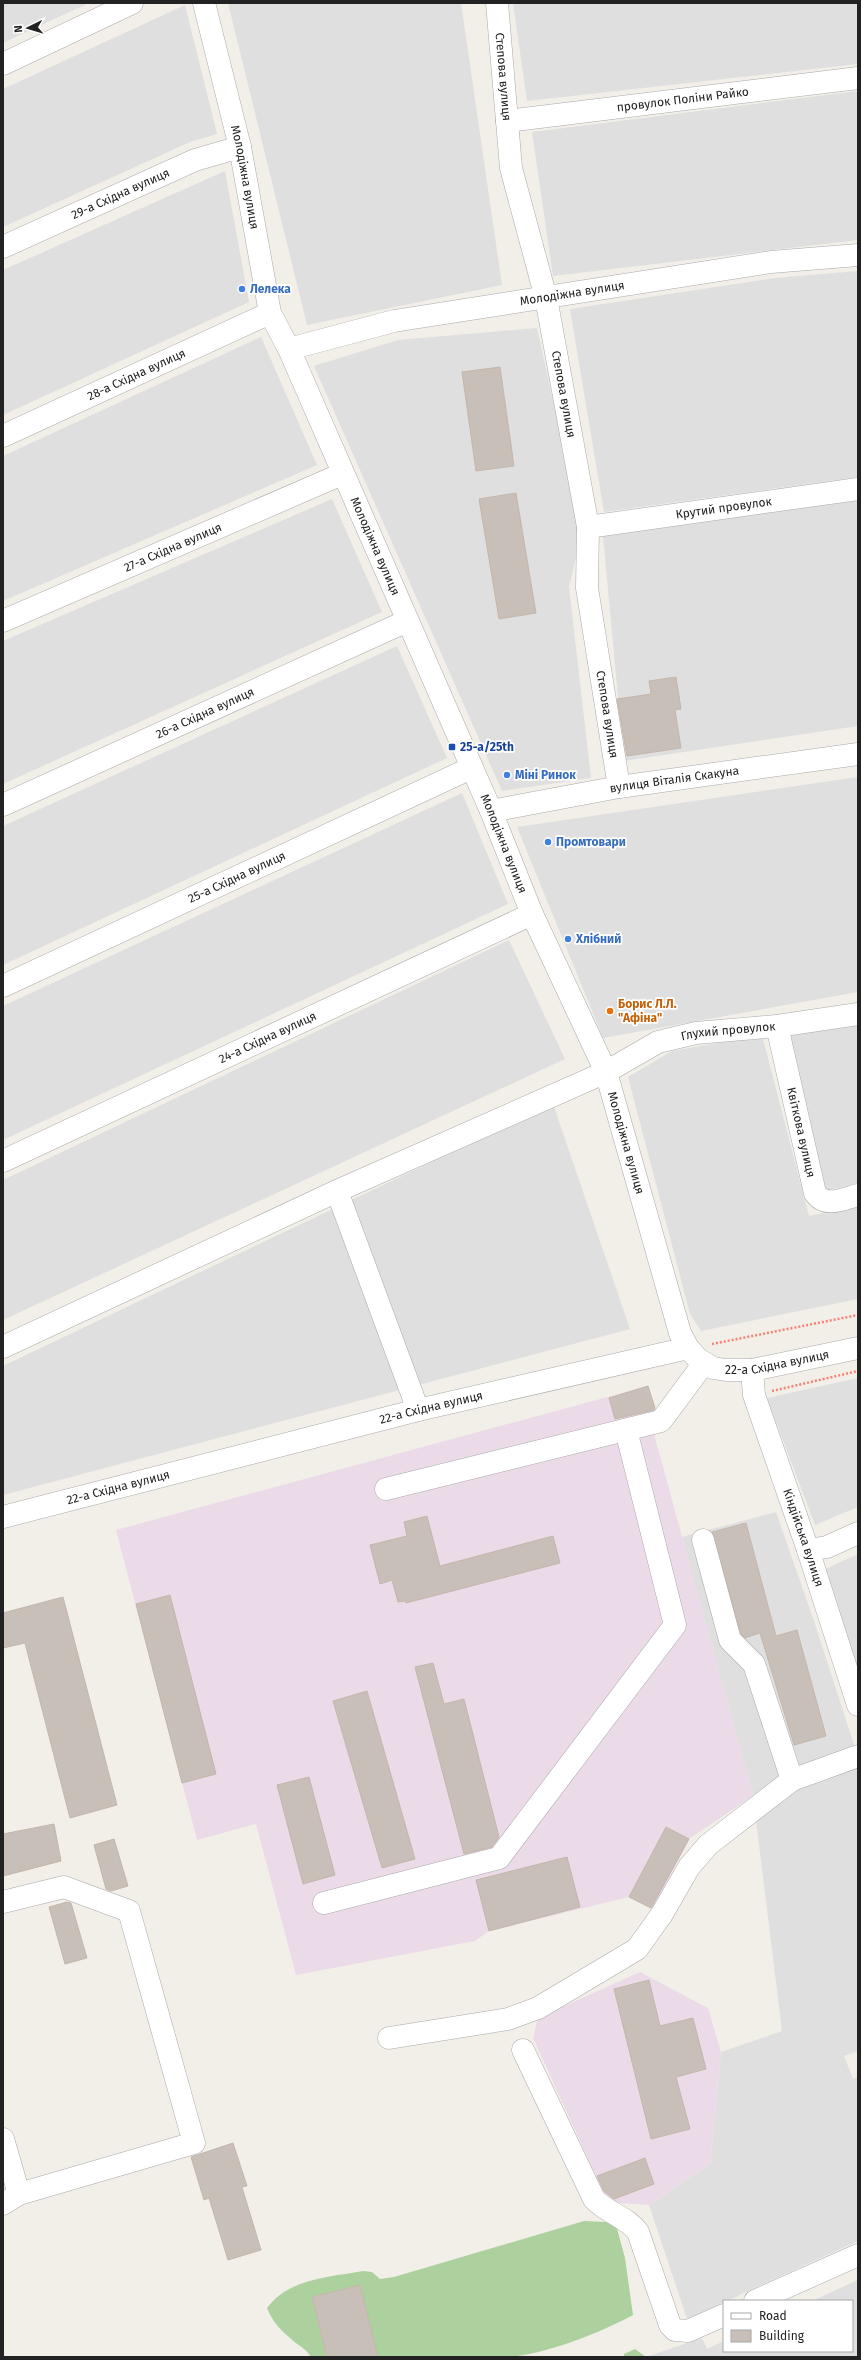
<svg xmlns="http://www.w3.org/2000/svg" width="861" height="2360" viewBox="0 0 861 2360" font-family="'Fira Sans',sans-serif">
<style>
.residential{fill:#e0dfdf}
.industrial{fill:#ebdbe8}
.forest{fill:#add19e}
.building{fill:#c7bfb8;stroke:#c4b6ab}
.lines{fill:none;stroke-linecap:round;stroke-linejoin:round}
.minor-casing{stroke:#a9a9a9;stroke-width:23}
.path{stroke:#fa8072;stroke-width:2.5;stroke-dasharray:2 2;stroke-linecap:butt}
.minor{stroke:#fff;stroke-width:22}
.shop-dot{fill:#3f7fe0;stroke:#fff;stroke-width:1.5}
.transit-dot{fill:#1a4fb4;stroke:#fff;stroke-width:1.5}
.food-dot{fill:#e8710a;stroke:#fff;stroke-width:1.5}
.labels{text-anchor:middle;stroke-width:3.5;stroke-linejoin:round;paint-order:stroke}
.street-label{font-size:12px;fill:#222;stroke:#fff}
.shop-label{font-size:12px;font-weight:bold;fill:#366cbe;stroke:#fff;text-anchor:start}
.transit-label{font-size:12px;font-weight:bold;fill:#164399;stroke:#fff;text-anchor:start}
.food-label{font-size:12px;font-weight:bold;fill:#c56008;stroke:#fff;text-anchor:start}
</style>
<rect width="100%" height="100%" fill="#f2efe9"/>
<path class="residential" d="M3 3H89L3 43Z
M228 3H461L502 285 307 325Z
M513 3H858V64L527 101Z
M185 5 217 134 190 142 3 227V89Z
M858 91V240L553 276 532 132Z
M225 171 249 302 3 415V270Z
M858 271V477L604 512 570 309 775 278Z
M537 328 582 532 569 587 591 778 502 791 314 366 398 340Z
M261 337 317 465 3 601V456Z
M332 499 382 612 3 784V641Z
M858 500V726L624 761 603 536Z
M397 646 447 758 3 965V826Z
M858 777V992L603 1038 517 827Z
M462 793 508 904 3 1140V1006Z
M509 940 565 1059 3 1320V1180Z
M858 1023V1184L824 1191 788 1033Z
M762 1035 809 1216 858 1205V1299L701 1331 690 1314 628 1077 672 1051Z
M553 1104 630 1329 3 1495V1366Z
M858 1378V1507L815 1525 767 1398Z
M776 1512 814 1621 858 1757V2051L844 2056 853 2079 858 2077V2241L687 2319 649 2205 710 2164 721 2052 782 2031 753 1796 682 1537Z
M858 1554V1680L821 1571Z
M858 2280V2357H646L702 2338 707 2349 724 2341V2351H852V2301H812Z"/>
<path class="industrial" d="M648 1386 656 1413 654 1434 753 1796 689 1839 653 1909 629 1897 489 1931 475 1941 296 1975 256 1824 197 1840 116 1530Z
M640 1972 708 2008 721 2052 710 2164 649 2205 605 2202 596 2176 533 2038 538 2018Z"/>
<path class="forest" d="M584 2221 606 2222 616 2225 625 2258 633 2315C600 2333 544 2355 507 2357 464 2359 421 2357 378 2357L360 2285 312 2297 327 2357H311C306 2348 297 2345 290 2338 280 2330 271 2319 267 2308 289 2278 331 2277 363 2271L372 2272 380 2279 394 2277Z
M635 2349 646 2357H624V2354Z"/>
<path class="building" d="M500 367 514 466 476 471 462 372Z
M516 493 536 613 499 619 479 499Z
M676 677 681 709 675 710 681 748 627 756 617 699 651 694 649 681Z
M648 1386 655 1408 654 1410 615 1419 609 1398Z
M427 1516 440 1566 553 1536 560 1563 406 1603 405 1601 398 1602 392 1580 380 1584 370 1545 407 1536 404 1522Z
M746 1523 776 1636 797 1630 826 1736 794 1745 760 1633 745 1638 741 1634 712 1532Z
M170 1595 216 1774 182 1783 136 1604Z
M63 1597 117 1805 70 1818 25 1643 3 1648V1613Z
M433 1663 444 1704 464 1699 499 1837 492 1847 464 1854 415 1667Z
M367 1691 415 1859 382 1868 333 1701Z
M309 1777 335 1875 303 1884 277 1785Z
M54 1824 61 1861 3 1876V1834Z
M666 1827 689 1839 651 1908 629 1897Z
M114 1839 128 1886 111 1891 106 1889 94 1845Z
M567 1857 580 1907 489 1931 476 1880Z
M67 1902 71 1903 87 1958 65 1964 49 1907Z
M649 1980 660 2026 693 2018 706 2069 676 2077 690 2129 651 2139 614 1989Z
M233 2143 247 2186 242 2187 261 2250 228 2260 209 2198 204 2200 191 2157Z
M645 2158 654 2184 614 2199 604 2191 597 2176Z
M360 2285 378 2357H327L312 2297Z"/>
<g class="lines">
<defs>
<g id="minor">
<path id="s1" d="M204 3 240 147 270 313 289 349 491 811 532 914 606 1072 680 1333 688 1348 698 1359 713 1368 726 1370H752L858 1348"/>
<path id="s2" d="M497 3 511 168 546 298 588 527 587 588 619 787"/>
<path d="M3 64 132 3"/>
<path id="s3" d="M507 121 858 78"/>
<path id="s4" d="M3 247 195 160 240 147"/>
<path id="s5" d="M289 349 394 321 771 262 858 255"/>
<path id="s6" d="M3 436 270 313"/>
<path id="s7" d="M588 527 858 489"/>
<path id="s8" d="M3 621 342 474"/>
<path id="s9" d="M3 805 407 621"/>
<path id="s10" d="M491 811 619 787 858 754"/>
<path id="s11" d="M3 986 471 768"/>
<path id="s12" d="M777 1026 815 1193C825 1208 843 1199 858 1195"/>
<path id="s13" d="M3 1161 532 914"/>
<path d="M337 1191 418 1410"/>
<path id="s14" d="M3 1347 337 1191 606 1072 658 1042 696 1033 777 1026 858 1014"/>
<path id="s15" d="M752 1370 754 1395 808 1550 858 1705"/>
<path d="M386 1489 661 1421 704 1363"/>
<path id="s16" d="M3 1517 418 1410 688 1348"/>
<path d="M703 1540 730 1640 754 1664 792 1780"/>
<path d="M808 1550 827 1547 858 1533"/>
<path d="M3 1902 64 1887 129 1911 194 2143 19 2194 3 2139"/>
<path d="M324 1903 499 1858 675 1625 626 1430"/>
<path d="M389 2038 508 2019 538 2008 637 1949 662 1914 689 1867 708 1845 792 1780 858 1756"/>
<path d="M523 2050 594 2199C607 2213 627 2217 638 2232L670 2325 675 2330 688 2331 724 2315"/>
<path d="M3 2204 19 2194"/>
<path d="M755 2301 858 2255"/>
</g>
</defs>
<use href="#minor" class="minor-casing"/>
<path class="path" d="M712 1344 858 1315
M772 1391 858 1371"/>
<use href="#minor" class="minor"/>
</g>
<g class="shop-dot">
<circle cx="242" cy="289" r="4"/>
<circle cx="507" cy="775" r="4"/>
<circle cx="548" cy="842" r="4"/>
<circle cx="568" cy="939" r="4"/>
</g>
<rect class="transit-dot" x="448" y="743" width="8" height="8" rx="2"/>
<circle class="food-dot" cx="610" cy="1011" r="4"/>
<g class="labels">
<g class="street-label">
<text dy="4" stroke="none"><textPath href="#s2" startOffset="74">Степова вулиця</textPath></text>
<text dy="4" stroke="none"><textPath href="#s3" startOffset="177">провулок Поліни Райко</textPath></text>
<text dy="4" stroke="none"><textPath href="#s1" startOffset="179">Молодіжна вулиця</textPath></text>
<text dy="4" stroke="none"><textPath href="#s4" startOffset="129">29-а Східна вулиця</textPath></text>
<text dy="4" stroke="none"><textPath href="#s5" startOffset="289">Молодіжна вулиця</textPath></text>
<text dy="4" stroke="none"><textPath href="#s6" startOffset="147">28-а Східна вулиця</textPath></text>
<text dy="4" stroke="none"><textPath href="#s2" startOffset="398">Степова вулиця</textPath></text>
<text dy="4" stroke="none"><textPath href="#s7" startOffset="137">Крутий провулок</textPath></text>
<text dy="4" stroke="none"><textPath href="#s1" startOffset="573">Молодіжна вулиця</textPath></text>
<text dy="4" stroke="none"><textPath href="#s8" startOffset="185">27-а Східна вулиця</textPath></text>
<text dy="4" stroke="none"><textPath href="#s9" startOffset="222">26-а Східна вулиця</textPath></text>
<text dy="4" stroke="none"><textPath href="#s2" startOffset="722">Степова вулиця</textPath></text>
<text dy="4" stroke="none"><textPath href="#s10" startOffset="186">вулиця Віталія Скакуна</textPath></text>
<text dy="4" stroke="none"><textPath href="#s1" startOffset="897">Молодіжна вулиця</textPath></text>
<text dy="4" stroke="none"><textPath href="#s11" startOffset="258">25-а Східна вулиця</textPath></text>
<text dy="4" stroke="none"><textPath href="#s14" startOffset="794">Глухий провулок</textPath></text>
<text dy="4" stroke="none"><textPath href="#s13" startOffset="292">24-а Східна вулиця</textPath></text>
<text dy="4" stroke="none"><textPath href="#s12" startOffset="109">Квіткова вулиця</textPath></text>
<text dy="4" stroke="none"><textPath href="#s1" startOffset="1221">Молодіжна вулиця</textPath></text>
<text dy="4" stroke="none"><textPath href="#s1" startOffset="1533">22-а Східна вулиця</textPath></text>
<text dy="4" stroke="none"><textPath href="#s16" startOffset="442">22-а Східна вулиця</textPath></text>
<text dy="4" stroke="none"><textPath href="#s16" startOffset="119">22-а Східна вулиця</textPath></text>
<text dy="4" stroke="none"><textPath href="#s15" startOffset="176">Кіндійська вулиця</textPath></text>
</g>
<g class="shop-label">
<text x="250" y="293">Лелека</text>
<text x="515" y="779">Міні Ринок</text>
<text x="556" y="846">Промтовари</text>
<text x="576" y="943">Хлібний</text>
</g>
<g class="transit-label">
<text x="460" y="751">25-а/25th</text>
</g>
<g class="food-label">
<text x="618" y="1008">Борис Л.Л.<tspan x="618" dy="14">"Афіна"</tspan></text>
</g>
</g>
<rect width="861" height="2360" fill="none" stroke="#222222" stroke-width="8"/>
<rect x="723" y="2300" width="130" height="52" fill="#ffffff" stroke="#a7a7a7"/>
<rect x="731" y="2313" width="20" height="6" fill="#ffffff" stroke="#a7a7a7"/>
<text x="759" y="2320" font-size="12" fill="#222222">Road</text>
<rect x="731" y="2330" width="20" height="12" fill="#c7bfb8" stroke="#a7a7a7"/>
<text x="759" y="2340" font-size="12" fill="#222222">Building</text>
<g transform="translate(28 28) rotate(265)" stroke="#ffffff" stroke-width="3" paint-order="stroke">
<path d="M0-3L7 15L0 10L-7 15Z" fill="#222222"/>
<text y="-6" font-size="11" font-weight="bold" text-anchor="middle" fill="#222222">N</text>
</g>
</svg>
